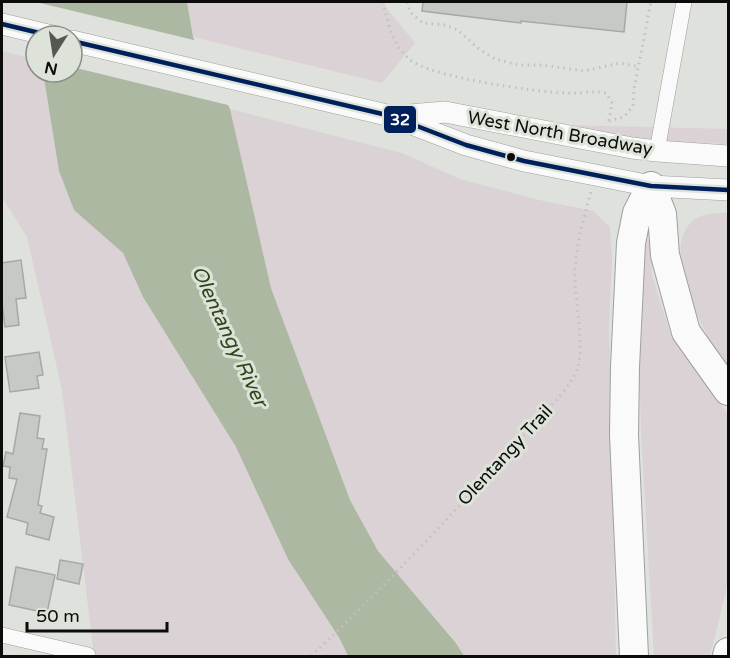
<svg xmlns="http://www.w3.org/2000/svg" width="730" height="658" viewBox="0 0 730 658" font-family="'Varela Round',sans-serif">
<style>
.green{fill:#dbd2d6}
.water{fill:#acb8a2}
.pier{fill:#dee1dc}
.building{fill:#c7c9c5;stroke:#a5a8a4;stroke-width:1.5}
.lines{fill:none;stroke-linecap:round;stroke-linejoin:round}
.street-casing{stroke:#9ea09c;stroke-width:16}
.secondary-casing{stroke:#9ea09c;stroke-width:22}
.highway-casing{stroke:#9ea09c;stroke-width:30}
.path{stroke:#c1c1c0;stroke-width:3;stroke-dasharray:1.5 4.5;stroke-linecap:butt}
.street{stroke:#fafafa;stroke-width:15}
.secondary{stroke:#fafafa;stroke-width:21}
.highway{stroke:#fafafa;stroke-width:28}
.bus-1-casing{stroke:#dee3da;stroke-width:9}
.bus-1{stroke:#00205b;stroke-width:4.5}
.bus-dot{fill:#0c0d0b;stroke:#dee3da;stroke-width:2}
.labels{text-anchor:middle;stroke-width:6;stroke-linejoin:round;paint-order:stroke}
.street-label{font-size:18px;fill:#0c0d0b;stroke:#dee3da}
.water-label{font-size:20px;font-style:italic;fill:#304619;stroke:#dee3da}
.line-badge{stroke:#dee3da;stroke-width:2}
.badge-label{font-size:16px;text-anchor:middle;font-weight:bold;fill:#fff}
</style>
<rect width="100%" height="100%" fill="#dee1dc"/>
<path class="green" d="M187 2H384L386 7 415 43 382 83 193 37Z
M2 51 36 60V72H43L59 171 74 209 123 253 143 297 236 447 340 639 348 656H94L62 390 27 237 2 197Z
M230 109 402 153 460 179 539 200 593 211 610 227 612 257 609 327 616 656H464L456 642 378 551 350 500 271 288Z
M565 125 728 129V144L667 141 564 131Z
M728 213V367C706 341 654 243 697 218 706 213 718 213 728 213Z
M645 240 651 241 652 275 671 336 728 414V583L710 656H654L641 432 638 303Z"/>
<path class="water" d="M32 2H187L193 37 230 109 271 288 350 500 378 551 456 643 464 656H348L340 639 288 559 236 447 143 297 123 253 74 210 59 171 43 72H72V36Z"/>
<path class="pier" d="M29 2H36L198 41 232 106 72 67V36H34Z"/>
<path class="building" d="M423 2H627L624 32 521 21V23L422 11Z
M21 260 26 298 16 299 19 325 5 327 2 303V263Z
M39 352 43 375 37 376 39 388 10 392 5 357Z
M20 413 40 416 37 438 44 439 42 449H47L38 505 42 506 40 513 54 517 49 540 26 534 28 523 7 517 17 479 9 478 10 467 3 466 6 452 13 454Z
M60 560 83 564 79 584 57 579Z
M16 567 55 575 47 613 9 605Z"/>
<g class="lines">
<defs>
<path id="street" d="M657 151 684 2
M2 635 88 655"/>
<path id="secondary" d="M2 24 52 36
M72 41 391 116 466 145 524 161 651 186 728 190
M398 116 445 112 632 148 657 151 728 156"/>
<path id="highway" d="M651 186 662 214 665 255 686 332 728 391
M634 656 624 435 625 367 631 243 637 213 651 186
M727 656 728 652"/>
</defs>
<use href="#street" class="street-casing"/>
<use href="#secondary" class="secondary-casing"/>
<use href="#highway" class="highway-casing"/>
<path class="path" d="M383 2C388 23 392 44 409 59 429 77 536 92 566 93 580 94 592 90 606 93L612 103 608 125
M407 2 411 13 423 23 445 25 458 30 479 49 495 59 518 65H542L584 71 620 63 640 67
M609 121 624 117 633 106 634 89 651 2
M311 656C385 587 454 512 522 437 536 422 573 386 578 367 584 344 576 306 575 281 574 250 583 222 591 192"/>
<use href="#street" class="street"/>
<use href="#secondary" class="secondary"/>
<use href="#highway" class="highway"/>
<defs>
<path id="bus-1" d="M2 24 52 36
M72 41 391 116 466 145 524 161 651 186 728 190"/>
</defs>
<use href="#bus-1" class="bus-1-casing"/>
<use href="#bus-1" class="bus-1"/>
</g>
<circle class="bus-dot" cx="511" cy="157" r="5"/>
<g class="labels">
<g class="street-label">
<text transform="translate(560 133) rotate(10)" y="6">West North Broadway</text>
<text transform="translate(505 455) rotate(-47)" y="6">Olentangy Trail</text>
</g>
<g class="water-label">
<text transform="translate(230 336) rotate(65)" y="7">Olentangy River</text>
</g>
</g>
<rect class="line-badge" x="383" y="105" width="34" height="29" rx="6" fill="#00205b"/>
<g class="badge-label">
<text x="400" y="125">32</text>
</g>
<rect width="730" height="658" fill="none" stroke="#0c0d0b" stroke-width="6"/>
<g transform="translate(54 54) rotate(192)"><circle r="28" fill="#dee3da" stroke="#8a8d87" stroke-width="1.5"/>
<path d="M0-4.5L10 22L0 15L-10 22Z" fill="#565754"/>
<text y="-9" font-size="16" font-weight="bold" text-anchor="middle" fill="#0c0d0b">N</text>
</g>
<path d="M27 622v9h140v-9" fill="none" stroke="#0c0d0b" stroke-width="3"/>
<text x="36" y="622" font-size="18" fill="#0c0d0b" stroke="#dee3da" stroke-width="4.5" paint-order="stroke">50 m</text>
</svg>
